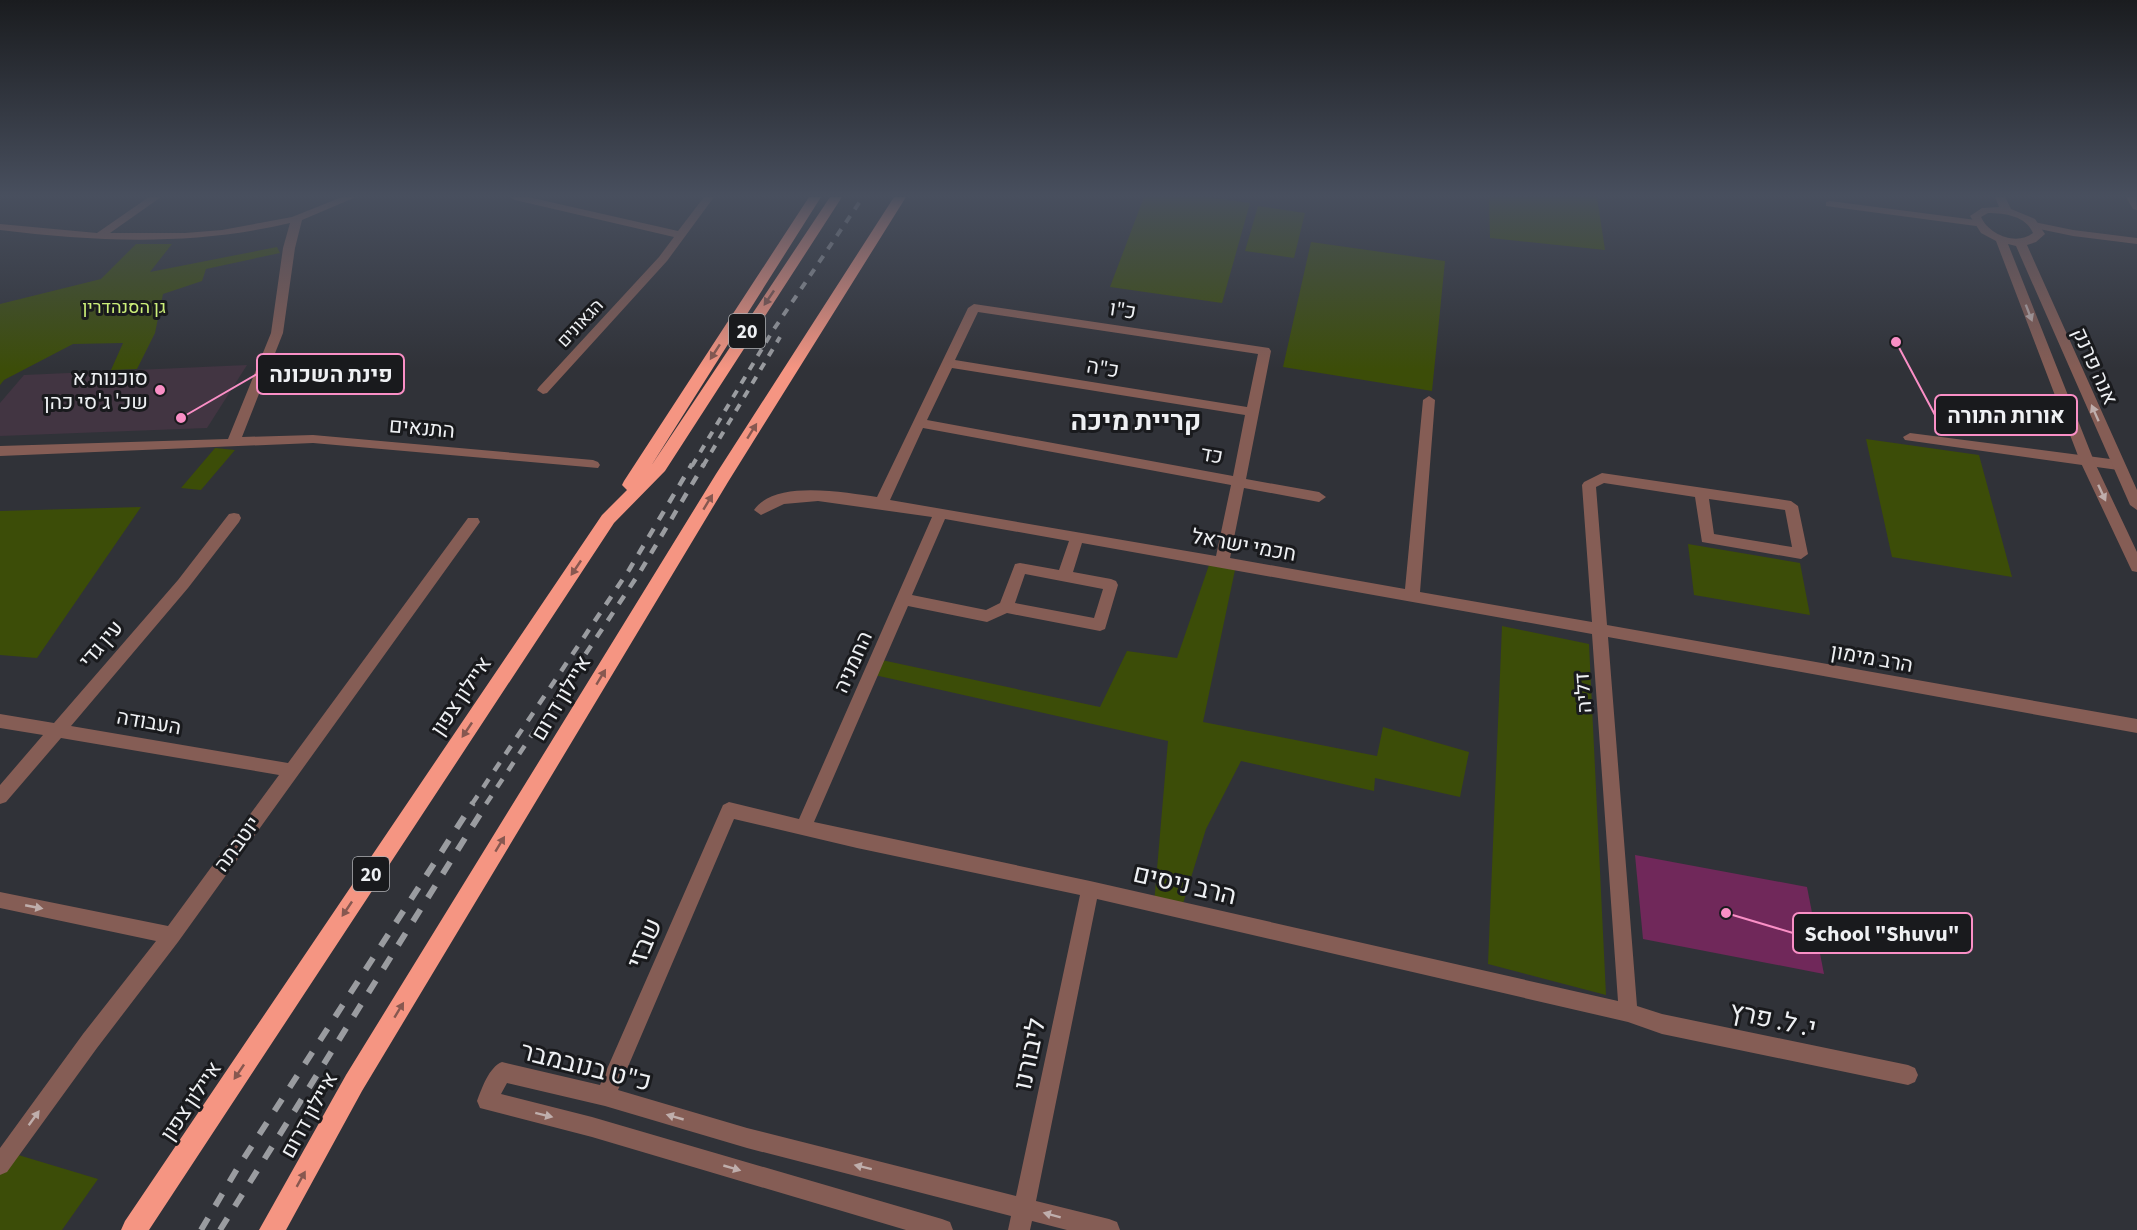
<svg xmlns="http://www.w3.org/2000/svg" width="2137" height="1230" viewBox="0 0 2137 1230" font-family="'Source Sans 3',Heebo,sans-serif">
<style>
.commercial{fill:#423542}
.green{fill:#3c4d08}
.building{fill:#70285a}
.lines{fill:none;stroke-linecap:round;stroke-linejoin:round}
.minor{fill:#855d55;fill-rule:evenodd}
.tertiary{fill:#855d55;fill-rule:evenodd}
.motorway{fill:#f59582;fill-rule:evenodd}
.rail-far2{stroke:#9a9ca0;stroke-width:4;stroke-dasharray:8 8;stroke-linecap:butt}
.rail-far1{stroke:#9a9ca0;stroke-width:4.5;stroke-dasharray:10 10;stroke-linecap:butt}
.rail{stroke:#9a9ca0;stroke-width:6;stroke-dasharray:14 14;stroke-linecap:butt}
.oneway{fill:#875850}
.oneway2{fill:#bfaeac}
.poi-dot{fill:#fa8fc6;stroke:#191a1d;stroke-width:2}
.labels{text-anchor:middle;stroke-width:6;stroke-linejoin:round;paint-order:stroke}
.far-park-label{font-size:18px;fill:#ccef79;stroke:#191a1d}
.far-street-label{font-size:18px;fill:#eef0f3;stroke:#191a1d}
.shield{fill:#191a1d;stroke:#aeb0b3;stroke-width:1.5}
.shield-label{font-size:20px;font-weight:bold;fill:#eef0f3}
.street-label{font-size:21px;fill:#eef0f3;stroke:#191a1d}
.poi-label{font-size:21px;fill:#eef0f3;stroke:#191a1d;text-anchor:end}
.near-street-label{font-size:26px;fill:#eef0f3;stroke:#191a1d}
.district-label{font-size:27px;font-weight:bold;fill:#eef0f3;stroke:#191a1d}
.leader{fill:none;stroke:#fa8fc6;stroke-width:2}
.callout-dot{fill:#fa8fc6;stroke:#191a1d;stroke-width:2}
.callout{fill:#191a1d;stroke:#fa8fc6;stroke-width:2}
.callout-label{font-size:22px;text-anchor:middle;font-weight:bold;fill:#eef0f3}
</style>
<rect width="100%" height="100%" fill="#303238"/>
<path class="commercial" d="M247 365 207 428 0 436V403L24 375Z"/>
<path class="green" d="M1144 197H1207L1250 203 1222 303 1110 287Z
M1489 197H1597L1605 250 1490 238Z
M1258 206 1305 213 1294 258 1245 251Z
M1311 242 1445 261 1432 391 1283 367Z
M136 244H172L150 272 277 247 280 253 206 269 202 281 163 294 155 333 137 369 111 370 123 343 73 344 4 380 0 385V304L101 279Z
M1866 439 1979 455 2012 577 1892 557Z
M215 448 235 450 201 490 181 488Z
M141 507 37 658 0 655V511Z
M1688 544 1800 563 1810 615 1694 595Z
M1209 565 1235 570 1203 722 1377 756 1383 727 1469 752 1460 797 1375 778 1374 791 1241 761 1206 829 1181 910 1154 904 1168 741 870 674 877 659 1100 707 1127 651 1177 658Z
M1502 626 1589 644 1606 995 1488 964Z
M15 1154 98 1179 62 1230H0V1173Z"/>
<path class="building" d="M1635 855 1807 887 1824 974 1643 939Z"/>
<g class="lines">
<path class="minor" d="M149 197H161L110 233H185L222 230 292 217 342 197H356L302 220 295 248 283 333 242 437 313 435 593 460 598 462 600 465 598 468 313 443 0 456V446L228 439 271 333 283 248 290 223C193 246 98 242 0 230V224L97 233Z
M510 197H528L678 231 704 197H714L667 261 547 393 543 394 537 390 539 387 659 257 674 237 515 200Z
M2126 197H2136L2137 210 2133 209Z
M1830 201 1976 220 1981 223 1976 226 1826 206V202Z
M2034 222 2073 230 2137 238V244L2073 236 2030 227V223Z
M974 304 1269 348 1271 351 1246 479 1319 492 1326 497 1319 502 1244 488 1230 558 1405 589 1423 400 1429 396 1435 400 1420 592 1592 622 1582 485 1584 482 1602 473 1791 501 1798 506 1808 554 1801 559 1702 542 1695 497 1604 483 1596 487 1607 625 2137 719V733L1608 637 1637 1006 1662 1014 1908 1065 1915 1068 1918 1075 1915 1082 1908 1085 1662 1034 1628 1022 1097 899 1036 1201 1109 1219 1117 1222 1120 1230H1067L1032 1221 1030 1230H1008L1011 1216 747 1148 605 1106 507 1083 501 1094 592 1117 942 1219 950 1222 953 1230H906L592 1137 480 1108 477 1101C482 1088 489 1067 502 1062L600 1085 723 805 729 802 799 819 932 517 818 501 784 504 761 515 754 510C775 479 846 493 877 497L968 308ZM978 312 1258 354 1247 407 955 360ZM952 368 1245 415 1233 476 927 420ZM923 428 1231 485 1216 556 890 500ZM1709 499 1785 510 1792 547 1714 534ZM945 519 1069 541 1059 570 1020 563 1015 564 1000 603 986 610 912 595ZM1082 543 1592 634 1618 1001 1090 881 814 822 908 606 987 622 1007 613 1100 631 1105 629 1118 585 1116 581 1111 579 1073 572ZM1025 574 1103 589 1094 618 1015 603ZM734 819 857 848 1080 895 1016 1196 747 1128 618 1090Z
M1910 433 2118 460 2125 465 2118 470 1905 440 1903 437Z
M234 513 239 514 241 518 239 522 188 588 71 726 288 763 468 518H478L480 522 178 942 97 1048 7 1172 0 1175V1148L83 1034 156 941 0 908V892L168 926 279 775 61 738 6 802 0 804V785L43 735 0 728V714L54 723 178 580 229 514Z"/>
<path class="tertiary" d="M1995 197H2005L2011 209 2035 219 2045 234 2036 242 2027 245 2137 490V510L2130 505 2016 246 2008 244 2094 461 2137 552V572L2132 571 2130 567 2080 461 1996 241 1981 233 1970 216 1982 208 1999 207ZM1988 213C2005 213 2026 216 2033 233 2017 246 1989 235 1981 217Z"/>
<path class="motorway" d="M809 197H821L651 466 830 197H842L665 471 614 523 149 1230H121L125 1221 602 515 627 490 622 485 624 481Z
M894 197H906L728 482 362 1091 286 1230H259L346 1075 716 474Z"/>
<path class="rail-far2" d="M692 466 772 332 863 197
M703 466 780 337"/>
<path class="rail-far1" d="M472 804 629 570 692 464
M486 804 640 572 704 464"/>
<path class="rail" d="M201 1230 237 1169 473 803
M220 1230 487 803"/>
</g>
<defs><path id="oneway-solid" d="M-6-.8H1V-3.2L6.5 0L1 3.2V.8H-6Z" transform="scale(1.5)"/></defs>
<g class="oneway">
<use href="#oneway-solid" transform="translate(769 298) rotate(124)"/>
<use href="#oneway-solid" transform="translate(715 352) rotate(123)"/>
<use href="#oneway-solid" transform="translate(752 431) rotate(-58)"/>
<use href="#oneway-solid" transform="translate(708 502) rotate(-59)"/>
<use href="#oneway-solid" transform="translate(576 568) rotate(124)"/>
<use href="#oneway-solid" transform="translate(601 677) rotate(-59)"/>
<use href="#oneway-solid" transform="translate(467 730) rotate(124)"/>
<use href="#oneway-solid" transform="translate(500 844) rotate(-59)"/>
<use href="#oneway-solid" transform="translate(347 909) rotate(124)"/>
<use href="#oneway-solid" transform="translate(399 1010) rotate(-59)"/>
<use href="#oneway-solid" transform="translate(239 1072) rotate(124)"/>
<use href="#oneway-solid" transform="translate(301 1179) rotate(-61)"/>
</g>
<g class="oneway2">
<use href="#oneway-solid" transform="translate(2029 313) rotate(69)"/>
<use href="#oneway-solid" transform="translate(2095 413) rotate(-114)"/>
<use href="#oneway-solid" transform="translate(2102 493) rotate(65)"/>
<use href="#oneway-solid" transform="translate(34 907) rotate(11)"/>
<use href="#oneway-solid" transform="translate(544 1115) rotate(14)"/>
<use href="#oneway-solid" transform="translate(675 1117) rotate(-164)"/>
<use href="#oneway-solid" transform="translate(34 1118) rotate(-54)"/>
<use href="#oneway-solid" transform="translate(863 1167) rotate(-166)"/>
<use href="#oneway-solid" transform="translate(732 1168) rotate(16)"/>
<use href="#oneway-solid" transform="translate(1052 1215) rotate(-165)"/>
</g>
<linearGradient id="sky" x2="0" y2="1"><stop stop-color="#1a1c1f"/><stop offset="0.53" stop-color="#484f5e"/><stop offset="1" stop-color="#484f5e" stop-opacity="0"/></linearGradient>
<rect width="2137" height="369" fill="url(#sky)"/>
<circle class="poi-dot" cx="160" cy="390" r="6"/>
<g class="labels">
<g class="far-park-label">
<text x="124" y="313">גן הסנהדרין</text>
</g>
<g class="far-street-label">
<text transform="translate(580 323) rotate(-47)" y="6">הגאונים</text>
</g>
<g class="shield">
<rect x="729" y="314" width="36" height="34" rx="4.5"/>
<rect x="353" y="857" width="36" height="34" rx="4.5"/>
</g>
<g class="shield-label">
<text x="747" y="338">20</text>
<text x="371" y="881">20</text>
</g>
<g class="street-label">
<text transform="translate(1123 310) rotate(9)" y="7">כ"ו</text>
<text transform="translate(2095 366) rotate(66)" y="7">אנה פרנק</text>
<text transform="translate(1103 368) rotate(9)" y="7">כ"ה</text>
<text transform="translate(422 428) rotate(5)" y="7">התנאים</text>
<text transform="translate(1212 455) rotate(10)" y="7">כד</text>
<text transform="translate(1244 545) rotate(10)" y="7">חכמי ישראל</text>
<text transform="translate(101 644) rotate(-49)" y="7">עין גדי</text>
<text transform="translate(1872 658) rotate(10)" y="7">הרב מימון</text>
<text transform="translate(853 662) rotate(-66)" y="7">החמניה</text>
<text transform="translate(1583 693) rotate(-94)" y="7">דליה</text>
<text transform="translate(461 696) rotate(-56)" y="7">איילון צפון</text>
<text transform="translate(561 698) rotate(-59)" y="7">איילון דרום</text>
<text transform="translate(149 722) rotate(10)" y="7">העבודה</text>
<text transform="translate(237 844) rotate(-54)" y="7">יוטבתה</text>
<text transform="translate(191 1101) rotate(-56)" y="7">איילון צפון</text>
<text transform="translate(309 1115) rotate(-61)" y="7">איילון דרום</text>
</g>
<g class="poi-label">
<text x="148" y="385">סוכנות א<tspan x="148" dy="24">שכ' ג'סי כהן</tspan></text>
</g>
<g class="near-street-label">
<text transform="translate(1185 884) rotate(13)" y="9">הרב ניסים</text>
<text transform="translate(644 943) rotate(-67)" y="9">שבזי</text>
<text transform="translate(1773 1019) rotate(12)" y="9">י. ל. פרץ</text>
<text transform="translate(1029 1054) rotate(-78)" y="9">ליבורנו</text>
<text transform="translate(586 1066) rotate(14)" y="9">כ"ט בנובמבר</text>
</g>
<g class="district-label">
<text x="1136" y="430">קריית מיכה</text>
</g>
</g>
<path class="leader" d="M181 418L257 374M1896 342L1935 415M1726 913L1793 933"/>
<g class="callout-dot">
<circle cx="181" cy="418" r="6"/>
<circle cx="1896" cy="342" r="6"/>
<circle cx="1726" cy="913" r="6"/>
</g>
<g class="callout">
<rect x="257" y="354" width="147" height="40" rx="6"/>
<rect x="1935" y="395" width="142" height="40" rx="6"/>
<rect x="1793" y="913" width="179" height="40" rx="6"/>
</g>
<g class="callout-label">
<text x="331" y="382">פינת השכונה</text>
<text x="2006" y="423">אורות התורה</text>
<text x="1882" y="941">School "Shuvu"</text>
</g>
</svg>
